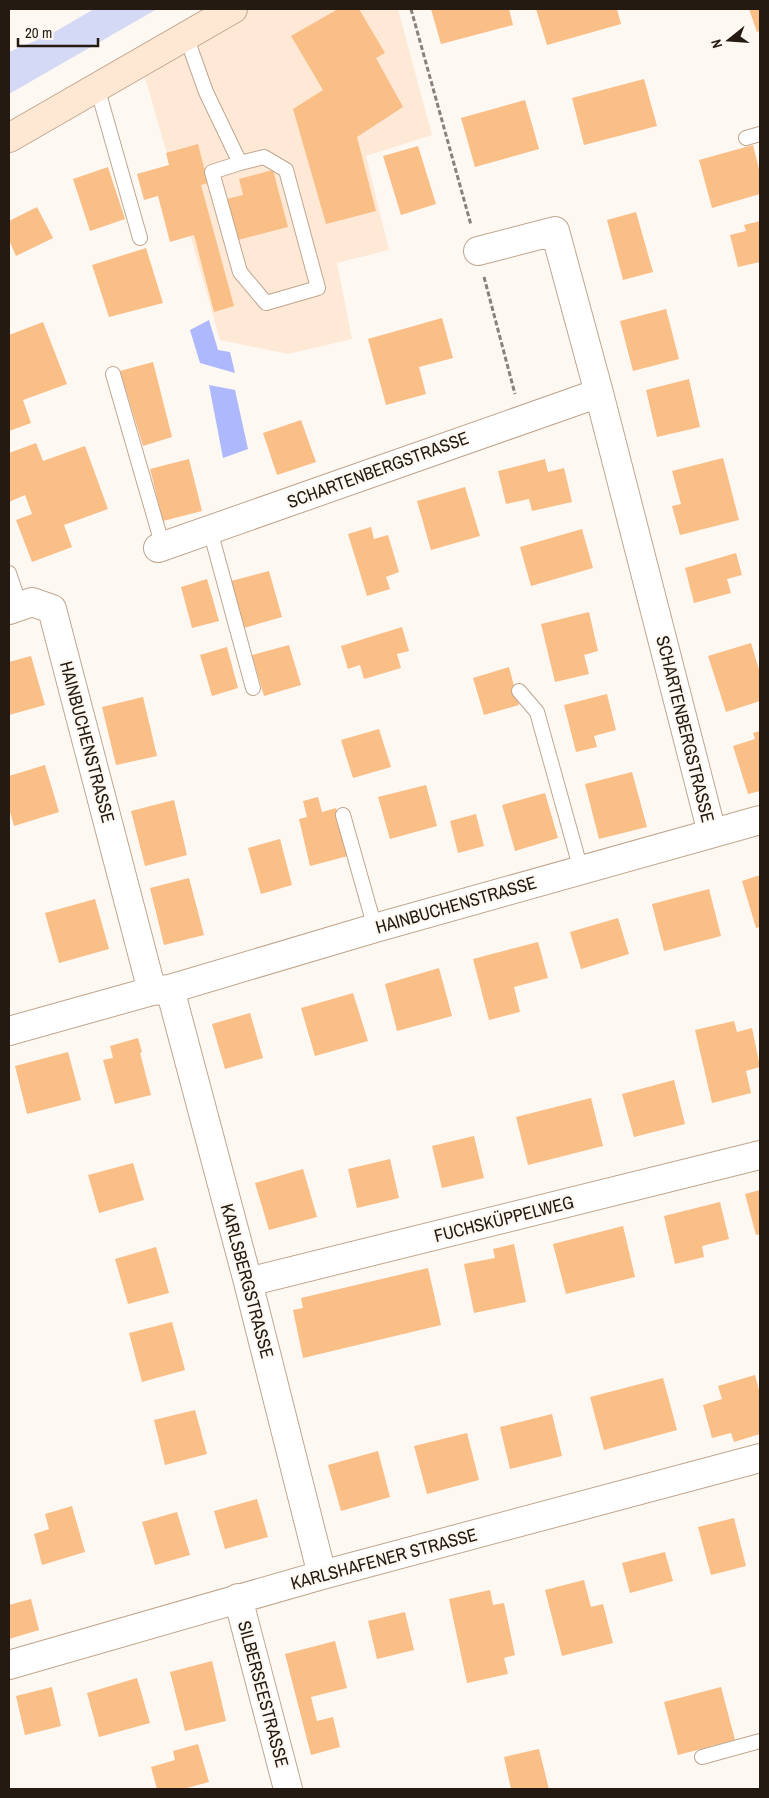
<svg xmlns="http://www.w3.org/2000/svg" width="769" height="1798" viewBox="0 0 769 1798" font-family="'Archivo Narrow',sans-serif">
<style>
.built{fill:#fee9d7}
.green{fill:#d4d9f5}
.water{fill:#adb8fd}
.building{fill:#fabe87}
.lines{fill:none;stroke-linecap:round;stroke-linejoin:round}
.service-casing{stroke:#c0a68e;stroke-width:16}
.minor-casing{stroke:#c0a68e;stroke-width:30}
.secondary-casing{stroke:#c0a68e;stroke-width:30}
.path{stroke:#89817a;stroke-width:3;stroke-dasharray:5 2.5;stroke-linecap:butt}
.service{stroke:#fff;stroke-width:14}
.minor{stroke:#fff;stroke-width:28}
.secondary{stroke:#ffe8d3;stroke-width:28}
.labels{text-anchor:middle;stroke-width:4.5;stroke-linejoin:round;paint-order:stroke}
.street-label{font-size:18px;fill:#241a11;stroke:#fef8f3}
</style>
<rect width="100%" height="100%" fill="#fef8f3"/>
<path class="built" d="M233 9H398L432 135 366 156 389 250 337 263 352 339 288 354 220 340 141 63Z"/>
<path class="green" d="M94 9H157L9 94V52L51 34Z"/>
<path class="water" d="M209 320 218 350 230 352 235 373 200 363 190 330Z
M209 385 235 390 248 449 223 458Z"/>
<path class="building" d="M338 9H359L385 53 376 58 403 107 357 137 376 211 326 224 293 109 323 90 291 36Z
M431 9H509L513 25 441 44Z
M536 9H617L621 24 547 45Z
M749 9H760V31L757 32Z
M644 79 657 126 584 145 572 98Z
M525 100 539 149 475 167 461 118Z
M198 144 208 183 201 185 234 306 214 312 194 235 170 242 158 196 144 200 137 174 169 165 166 153Z
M753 145 760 173V194L712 208 699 160Z
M418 146 436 204 401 215 383 156Z
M108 167 125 219 90 231 73 179Z
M273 170 288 227 238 240 227 199 243 195 239 179Z
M37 207 53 238 16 256 9 240V221Z
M636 212 653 272 623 280 607 220Z
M760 221V262L738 267 730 235 746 231 744 225Z
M146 248 163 303 109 317 92 265Z
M666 309 679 359 633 371 620 321Z
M442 318 453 358 419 367 426 394 386 405 368 339Z
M43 322 67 384 23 400 31 423 9 431V335Z
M153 362 172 437 143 446 120 371Z
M689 379 700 427 657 437 646 390Z
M301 420 316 462 277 475 263 433Z
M36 443 43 461 85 446 108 509 64 525 72 547 32 562 16 520 32 514 25 495 9 502V453Z
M723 458 739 520 680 535 672 506 681 504 672 471Z
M189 459 202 511 163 521 150 469Z
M545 459 548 472 564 468 572 502 532 511 529 499 506 504 498 471Z
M465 487 480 536 431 550 417 501Z
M371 527 374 539 388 535 399 572 386 577 390 589 367 596 348 534Z
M582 529 593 568 531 586 520 547Z
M736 553 742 575 727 579 731 593 694 603 685 568Z
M269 571 282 617 244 628 231 581Z
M207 579 219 621 192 628 181 587Z
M589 612 598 651 584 655 589 674 555 682 541 624Z
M402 627 409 651 397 654 401 668 364 679 360 665 348 669 341 646Z
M751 643 760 673V701L726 712 708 656Z
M289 645 301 685 264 696 252 655Z
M227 647 238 688 212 696 200 655Z
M31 656 45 705 9 715V662Z
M509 667 519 705 484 715 473 678Z
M607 694 616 730 594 736 597 747 576 752 564 705Z
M143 697 157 756 116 765 102 707Z
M379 729 391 767 353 778 341 740Z
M760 731V791L748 794 733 746 755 739 753 733Z
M45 765 59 812 14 826 9 808V776Z
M632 772 647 827 599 839 585 784Z
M426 785 437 826 390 839 378 797Z
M545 793 558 838 515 851 502 805Z
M318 797 322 812 336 808 348 856 310 866 299 819 307 817 303 801Z
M174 800 187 855 145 866 131 811Z
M476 814 484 846 458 853 450 821Z
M280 839 292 885 261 894 248 848Z
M760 875V927L756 928 742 881Z
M189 878 204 935 164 945 150 888Z
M709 889 721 936 664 951 652 904Z
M95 899 109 949 59 963 45 913Z
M618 918 629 954 581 969 570 932Z
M538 942 548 978 514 987 520 1012 489 1020 473 959Z
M439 968 452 1016 397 1031 385 984Z
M353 993 368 1041 315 1056 301 1008Z
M250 1013 263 1058 225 1069 212 1024Z
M734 1021 737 1032 752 1028 760 1067 746 1071 751 1093 712 1103 695 1030Z
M138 1038 142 1052 140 1053 151 1095 115 1104 103 1060 113 1058 110 1046Z
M68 1052 81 1100 27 1114 15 1066Z
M674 1080 685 1124 634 1137 622 1094Z
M591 1098 603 1146 528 1165 516 1117Z
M474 1136 484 1178 442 1188 432 1146Z
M390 1159 399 1198 357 1208 348 1169Z
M133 1163 144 1200 99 1213 88 1175Z
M303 1169 317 1217 269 1230 255 1183Z
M760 1190V1234L756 1235 745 1194Z
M720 1202 729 1239 702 1246 704 1257 675 1264 664 1216Z
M623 1226 635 1277 566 1294 553 1244Z
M514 1244 526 1302 474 1313 464 1264 495 1258 493 1249Z
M156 1247 169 1293 128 1304 115 1259Z
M428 1268 441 1325 303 1358 293 1310 303 1308 301 1298Z
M172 1322 185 1370 142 1382 129 1333Z
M755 1375 760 1394V1434L734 1442 731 1433 712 1438 703 1405 722 1399 718 1386Z
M663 1378 677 1430 604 1450 590 1397Z
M195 1410 207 1454 165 1465 154 1420Z
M552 1414 562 1456 510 1469 500 1427Z
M467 1433 479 1480 427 1494 414 1446Z
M378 1451 390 1497 341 1511 328 1465Z
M257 1499 268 1537 225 1549 214 1511Z
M72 1506 85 1552 42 1565 34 1534 49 1529 45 1514Z
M177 1512 190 1555 155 1565 142 1522Z
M734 1518 746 1566 711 1575 698 1527Z
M665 1552 673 1581 630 1593 622 1563Z
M584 1580 591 1607 603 1604 613 1643 562 1656 545 1590Z
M490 1590 493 1605 504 1603 515 1655 504 1658 508 1674 467 1683 449 1599Z
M31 1599 39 1630 9 1639V1605Z
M405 1612 414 1650 377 1659 368 1621Z
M335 1641 347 1688 311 1697 317 1721 333 1717 340 1747 311 1755 285 1654Z
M212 1661 226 1721 185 1731 170 1672Z
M137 1678 150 1723 99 1737 87 1693Z
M52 1687 61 1726 25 1735 16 1696Z
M721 1687 735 1740 678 1755 664 1702Z
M198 1744 209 1782 183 1789H157L151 1767 175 1760 173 1751Z
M539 1749 549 1789H511L504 1757Z"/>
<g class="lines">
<defs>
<path id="service" d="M186 36 206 92 240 163 212 172 240 272 266 303 318 288 286 170 264 157 240 163
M97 87 140 238
M746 138 760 134
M113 374 163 547
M210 530 253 688
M9 573 20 606
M519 691 537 712 581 870
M343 815 375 928
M702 1757 760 1741"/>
<path id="minor" d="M478 251 555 231 599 393 712 833
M158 548 599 393
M9 610 32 602 52 609 152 991
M170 989 248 1282 322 1575
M9 1031 152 991 170 989 375 928 760 820
M248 1282 760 1155
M238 1598 288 1789
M9 1665 322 1575 760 1458"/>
<path id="secondary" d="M9 138 233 9"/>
</defs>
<use href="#service" class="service-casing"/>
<use href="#minor" class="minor-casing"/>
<use href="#secondary" class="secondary-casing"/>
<path class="path" d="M411 9 471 225
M484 277 515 394"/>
<use href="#service" class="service"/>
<use href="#minor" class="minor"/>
<use href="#secondary" class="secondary"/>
</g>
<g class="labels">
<g class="street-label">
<text transform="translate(378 470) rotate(-20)" y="6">SCHARTENBERGSTRASSE</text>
<text transform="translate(685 729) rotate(76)" y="6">SCHARTENBERGSTRASSE</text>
<text transform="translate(87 742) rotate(75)" y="6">HAINBUCHENSTRASSE</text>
<text transform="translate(456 905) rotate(-16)" y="6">HAINBUCHENSTRASSE</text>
<text transform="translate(504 1219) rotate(-14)" y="6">FUCHSKÜPPELWEG</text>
<text transform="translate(247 1281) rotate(75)" y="6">KARLSBERGSTRASSE</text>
<text transform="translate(384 1559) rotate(-15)" y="6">KARLSHAFENER STRASSE</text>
<text transform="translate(263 1694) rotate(75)" y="6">SILBERSEESTRASSE</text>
</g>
</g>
<rect width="769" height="1798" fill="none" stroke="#241a11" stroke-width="20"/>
<g transform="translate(729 40) rotate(253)" stroke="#fef8f3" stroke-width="4" paint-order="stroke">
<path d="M0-4L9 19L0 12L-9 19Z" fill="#241a11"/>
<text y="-8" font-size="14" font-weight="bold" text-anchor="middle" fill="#241a11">N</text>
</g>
<path d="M18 38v8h80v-8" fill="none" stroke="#241a11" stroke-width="2.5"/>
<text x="25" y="38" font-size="15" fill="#241a11" stroke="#fef8f3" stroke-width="4" paint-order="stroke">20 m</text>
</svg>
